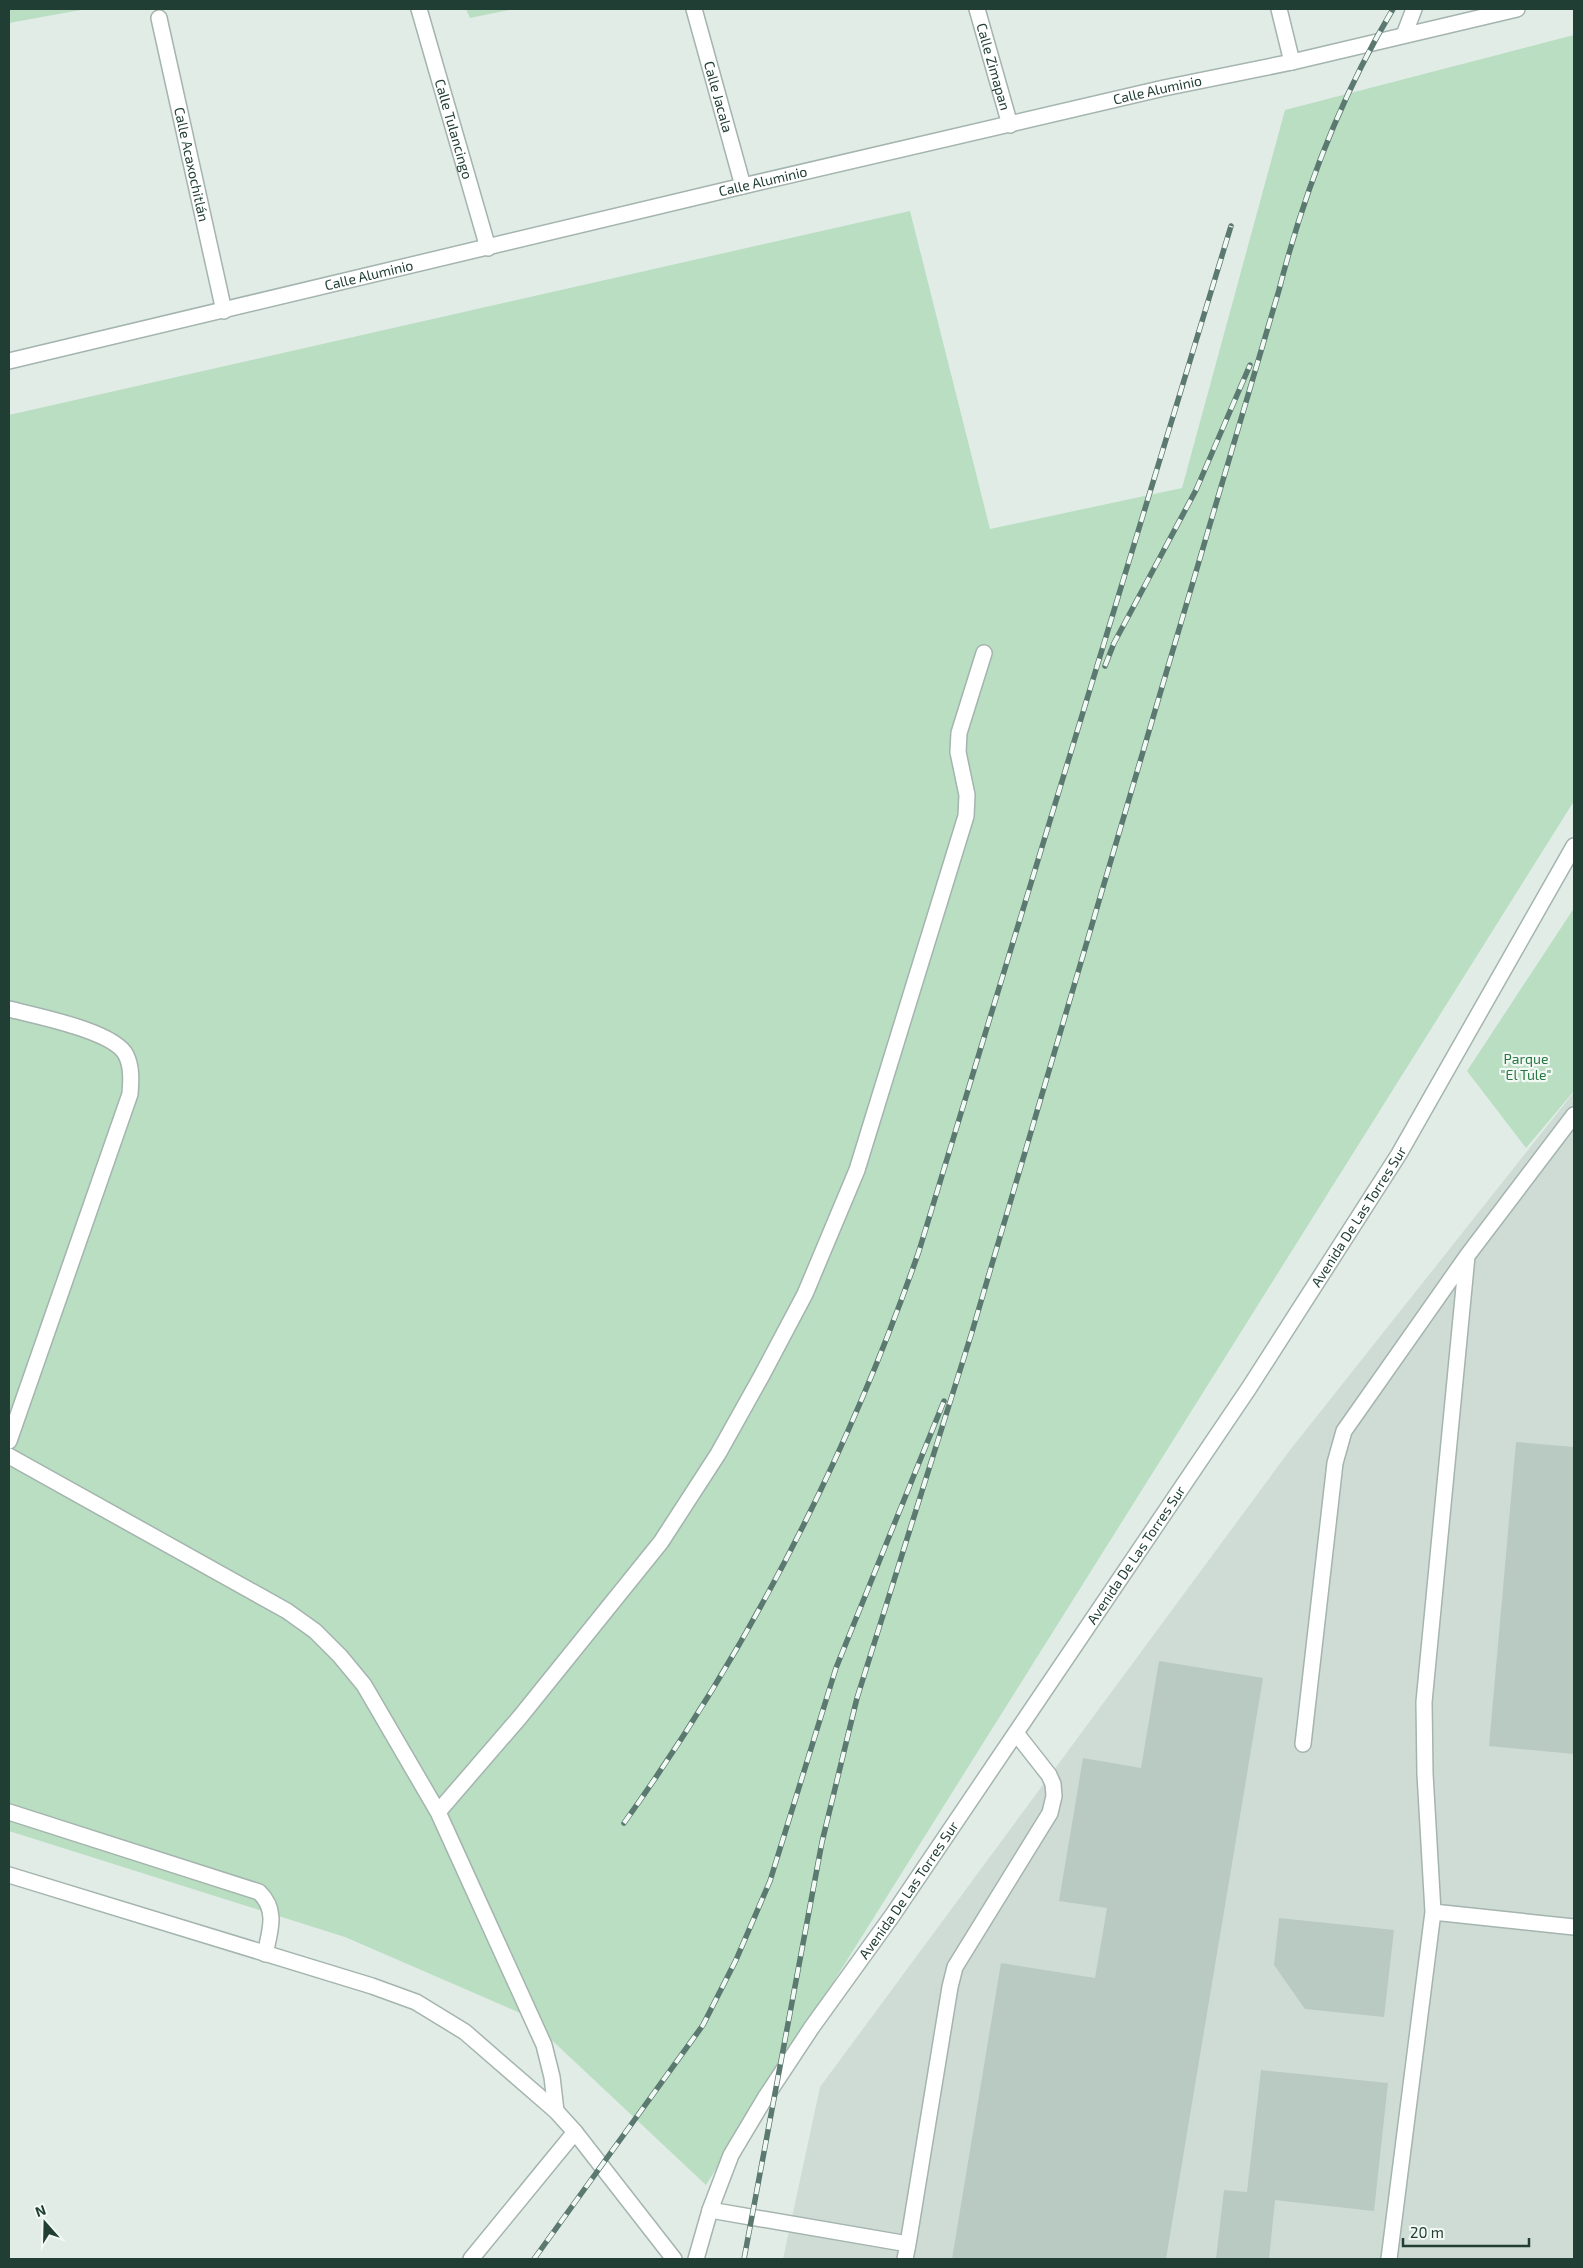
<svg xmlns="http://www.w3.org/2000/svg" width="1583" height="2268" viewBox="0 0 1583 2268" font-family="'Exo 2',sans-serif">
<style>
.built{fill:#cfdcd6}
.green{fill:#b9dec1}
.building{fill:#b9cac2}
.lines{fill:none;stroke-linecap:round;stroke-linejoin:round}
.service-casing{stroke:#a4b4ae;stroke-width:18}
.pedestrian-casing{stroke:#a4b4ae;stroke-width:18}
.minor-casing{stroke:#a4b4ae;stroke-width:18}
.service{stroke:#fff;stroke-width:15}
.pedestrian{stroke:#fff;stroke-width:15}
.minor{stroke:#fff;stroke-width:15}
.rail-casing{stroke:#5b7970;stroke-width:5.5}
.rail{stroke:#f2f9f5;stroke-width:4;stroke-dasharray:11;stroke-linecap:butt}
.labels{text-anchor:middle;stroke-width:4.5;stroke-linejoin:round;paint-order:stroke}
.street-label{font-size:14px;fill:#213e34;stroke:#f2f9f5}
.park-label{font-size:14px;fill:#297643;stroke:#f2f9f5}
</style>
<rect width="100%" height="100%" fill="#e1ece7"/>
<path class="built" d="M1574 1092V2259H783L820 2087 1290 1450Z"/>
<path class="green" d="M9 9H86L9 23Z
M466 9H513L470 18Z
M1574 35V801L706 2185 525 2015 345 1937 9 1831V415L910 211 990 529 1182 488 1285 110Z
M1574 908V1091L1526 1148 1467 1071Z"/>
<path class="building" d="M1516 1442 1574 1447V1754L1489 1746Z
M1159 1661 1263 1678 1166 2259H952L1001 1963 1095 1978 1107 1908 1059 1901 1083 1758 1141 1768Z
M1279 1918 1394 1930 1384 2017 1305 2009 1274 1965Z
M1261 2070 1388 2083 1374 2211 1275 2200 1269 2259H1216L1224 2190 1247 2192Z"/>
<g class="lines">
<defs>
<path id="service" d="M9 1009C36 1016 114 1031 126 1055 132 1067 131 1081 130 1094L9 1441
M9 1456 287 1611 315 1631 340 1656 364 1685 438 1812
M1303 1744 1335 1463 1344 1431 1467 1256 1574 1115
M9 1812 259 1892C278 1910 270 1931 265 1954
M1433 1912 1574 1927
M556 2111 552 2077 544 2045 438 1812 520 1717 661 1542 718 1454 761 1377 805 1294 857 1170 966 816 967 795 958 752 959 733 984 653
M710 2210 908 2244 905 2259
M908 2244 950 1987 955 1967 1050 1813 1054 1796 1053 1784 1049 1775 1016 1733
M471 2259 575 2132
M1389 2259 1433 1912 1425 1774 1424 1702 1467 1256"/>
<path id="pedestrian" d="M1404 35 1414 9"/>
<g id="minor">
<path id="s1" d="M419 9 488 248"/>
<path id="s2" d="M694 9 743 186"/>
<path id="s3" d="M977 9 1010 125"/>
<path d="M1279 9 1292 62"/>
<path id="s4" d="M159 18 224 311"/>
<path id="s5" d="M9 361 743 186 1164 88 1292 62 1517 9"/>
<path d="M9 1875 372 1986 416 2002 465 2032 556 2111 575 2132 674 2259"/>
<path id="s6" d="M696 2259 710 2210 731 2155 765 2098 812 2027 892 1916 1249 1388 1399 1154 1574 846"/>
</g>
</defs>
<use href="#service" class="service-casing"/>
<use href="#pedestrian" class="pedestrian-casing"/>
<use href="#minor" class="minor-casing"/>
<use href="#service" class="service"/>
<use href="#pedestrian" class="pedestrian"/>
<use href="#minor" class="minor"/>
<defs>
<path id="rail" d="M1105 666 1114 643 1196 490 1250 365
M624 1823C750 1647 848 1455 919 1251L1231 226
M534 2259 703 2025 736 1960 770 1881 836 1668 944 1401
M744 2259 822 1842 857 1698 972 1332 1279 290C1304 192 1341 96 1393 9"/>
</defs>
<use href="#rail" class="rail-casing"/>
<use href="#rail" class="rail"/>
</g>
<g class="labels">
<g class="street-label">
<text dy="5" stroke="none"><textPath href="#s3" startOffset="60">Calle Zimapan</textPath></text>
<text dy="5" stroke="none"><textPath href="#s5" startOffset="1180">Calle Aluminio</textPath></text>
<text dy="5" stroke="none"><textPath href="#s2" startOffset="91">Calle Jacala</textPath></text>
<text dy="5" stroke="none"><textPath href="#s1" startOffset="125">Calle Tulancingo</textPath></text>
<text dy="5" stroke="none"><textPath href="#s4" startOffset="150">Calle Acaxochitlán</textPath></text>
<text dy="5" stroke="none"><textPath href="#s5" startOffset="775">Calle Aluminio</textPath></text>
<text dy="5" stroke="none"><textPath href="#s5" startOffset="370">Calle Aluminio</textPath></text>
<text dy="5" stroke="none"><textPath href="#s6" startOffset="1239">Avenida De Las Torres Sur</textPath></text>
<text dy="5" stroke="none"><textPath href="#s6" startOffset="834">Avenida De Las Torres Sur</textPath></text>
<text dy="5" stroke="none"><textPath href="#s6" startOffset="429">Avenida De Las Torres Sur</textPath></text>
</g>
<g class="park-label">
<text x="1526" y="1064">Parque<tspan x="1526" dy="16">"El Tule"</tspan></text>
</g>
</g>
<rect width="1583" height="2268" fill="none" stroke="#213e34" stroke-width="20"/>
<g transform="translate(45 2223) rotate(340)" stroke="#f2f9f5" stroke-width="4" paint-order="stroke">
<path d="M0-4L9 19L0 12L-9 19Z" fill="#213e34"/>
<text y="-8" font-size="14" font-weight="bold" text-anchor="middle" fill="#213e34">N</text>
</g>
<path d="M1403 2238v8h126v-8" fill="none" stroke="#213e34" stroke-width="2.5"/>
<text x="1410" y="2238" font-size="15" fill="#213e34" stroke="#f2f9f5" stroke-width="4" paint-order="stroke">20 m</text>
</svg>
